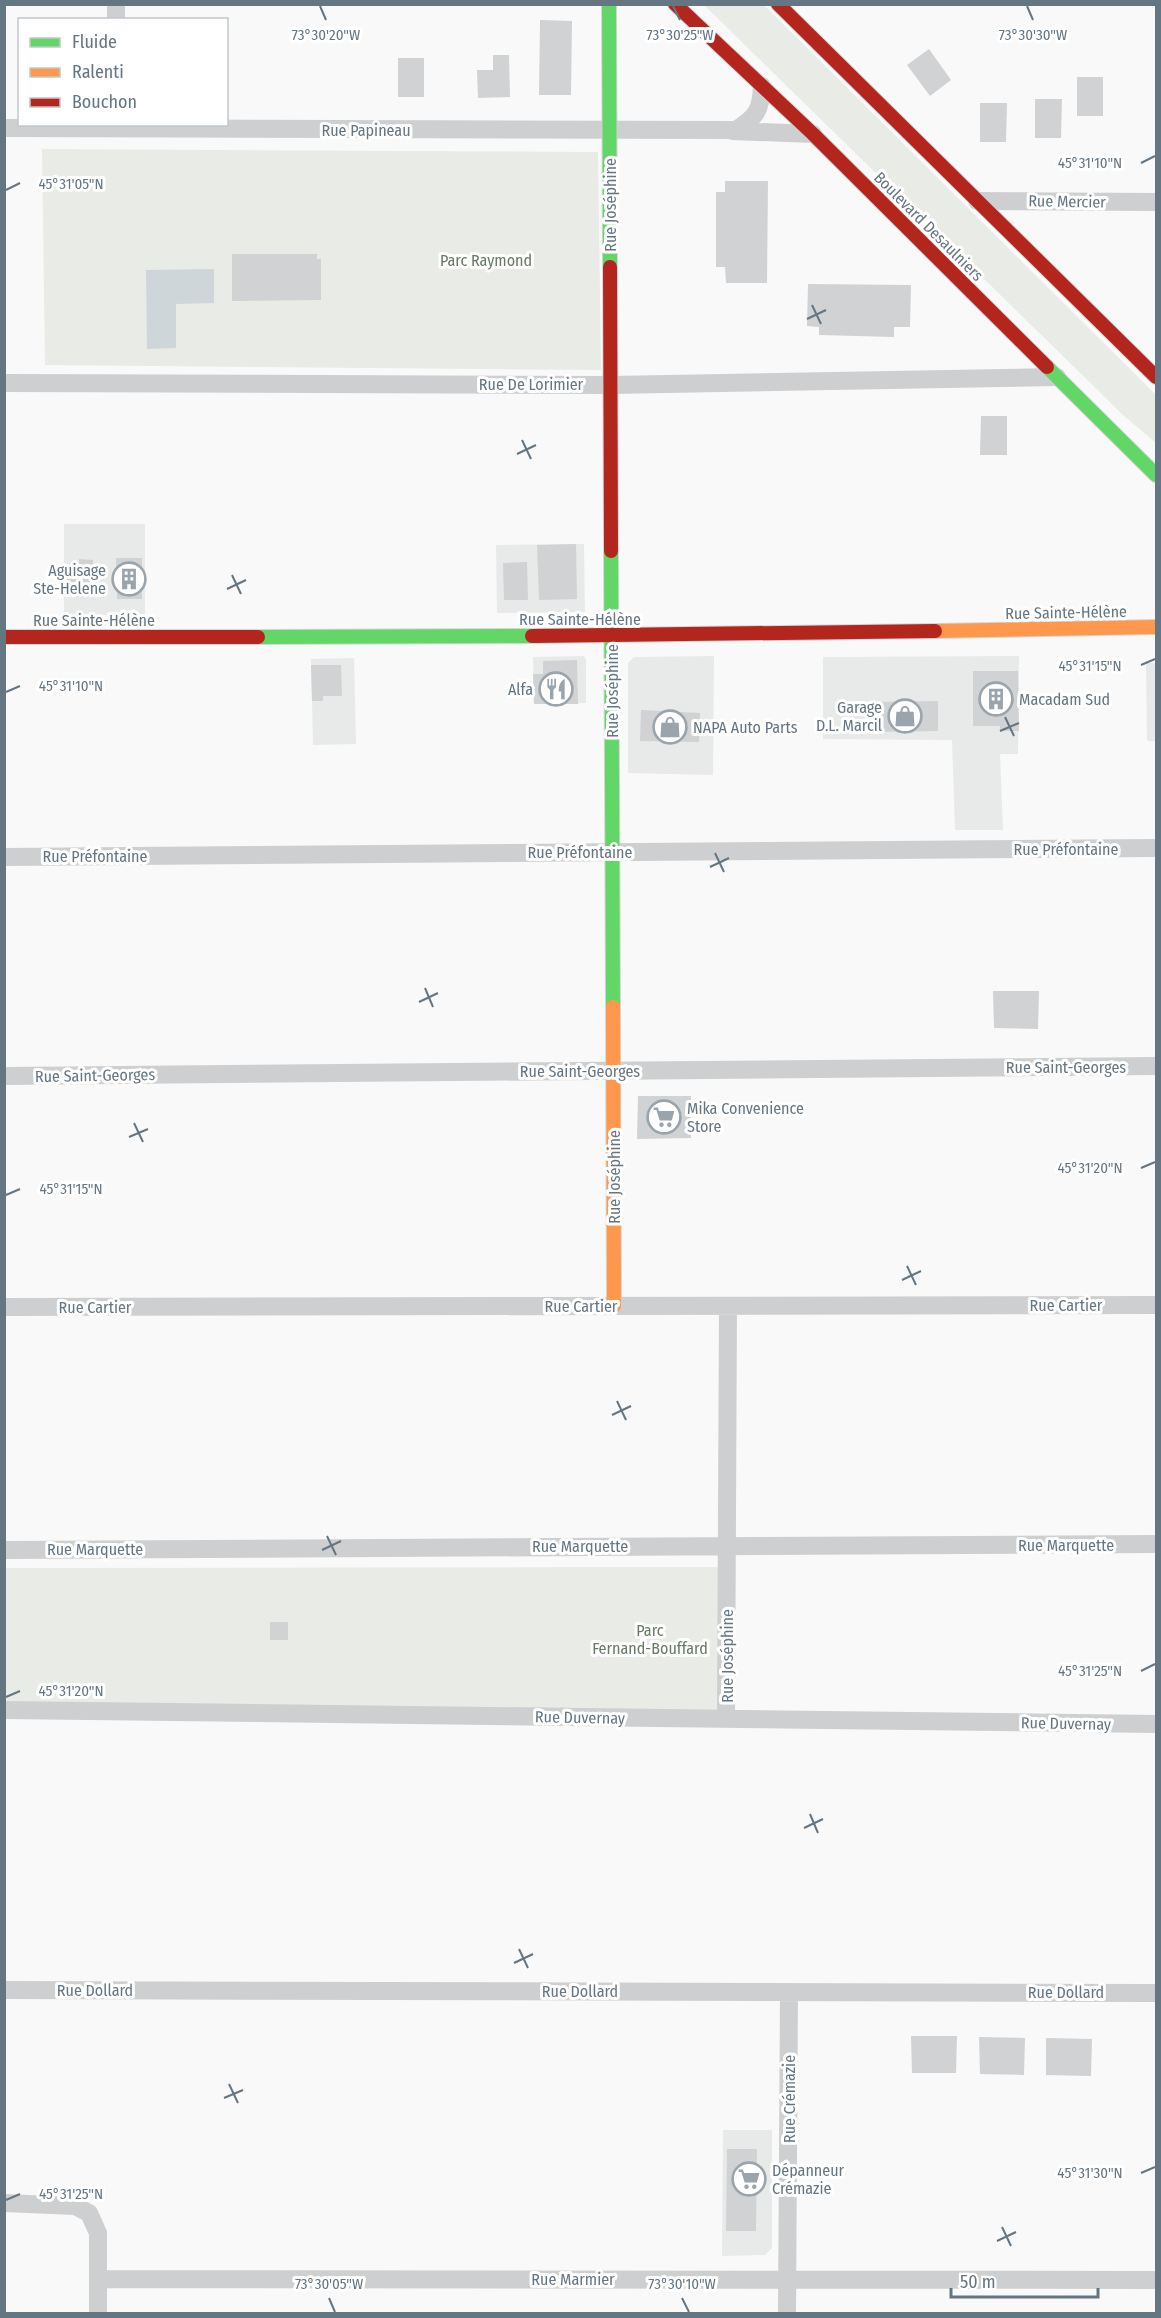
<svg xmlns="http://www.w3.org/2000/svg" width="1161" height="2318" viewBox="0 0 1161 2318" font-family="'Fira Sans Condensed',sans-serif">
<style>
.built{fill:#e8e9e9}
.green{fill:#e8ebe6}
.water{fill:#ced6d9}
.building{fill:#d0d2d3}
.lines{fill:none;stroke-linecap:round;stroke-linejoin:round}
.fast-casing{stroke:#d5d6d7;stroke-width:16}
.slow-casing{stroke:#d5d6d7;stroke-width:16}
.jam-casing{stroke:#d5d6d7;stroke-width:16}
.street{stroke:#cecfd0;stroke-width:18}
.fast{stroke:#63d668;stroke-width:14}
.slow{stroke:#ff974d;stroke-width:14}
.jam{stroke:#b3261e;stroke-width:14}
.ticks{fill:none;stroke:#657683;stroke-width:2}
.labels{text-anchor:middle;stroke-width:6;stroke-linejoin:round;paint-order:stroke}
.street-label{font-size:16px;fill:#657683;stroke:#fff}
.park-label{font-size:16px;fill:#687a64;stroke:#fff}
.poi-label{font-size:16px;fill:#657683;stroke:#fff;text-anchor:start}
.ticks-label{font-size:15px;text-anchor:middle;fill:#657683;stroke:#fff;stroke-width:6;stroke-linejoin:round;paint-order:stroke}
</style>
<rect width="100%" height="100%" fill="#f9f9f9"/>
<path class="built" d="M64 524H145V615H64Z
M584 544 585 612 497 613 496 545Z
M584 656 586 659V703L534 704 533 657Z
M714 656 713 775 628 773V663L634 657Z
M1019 656 1018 754H1000L1003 830H955L952 740 823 739V657Z
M354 658 356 744 313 745 311 659Z
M1146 663H1156V741H1147Z
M723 2130H772V2248L765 2255 722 2256Z"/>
<path class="green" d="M704 5H764L1156 395V443L1122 414Z
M42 149 598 152 601 370 45 365Z
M725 1567 720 1712 5 1703V1568Z"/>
<path class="water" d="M214 269V303L176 304V348L147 349 146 270Z"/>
<path class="building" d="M540 20 572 21 571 95H539Z
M929 49 951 80 930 96 907 65Z
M493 55H509L510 97 478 98 477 70H493Z
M398 58H424V97H398Z
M1077 77H1103V116H1077Z
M1035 99H1062L1061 138H1035Z
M980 103H1007L1006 142H980Z
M725 181H768L767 283H726L725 267H716V192H725Z
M232 254H317V259H321V300L232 301Z
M808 284 911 285 910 327H894V337L819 335V327L807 326Z
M981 416H1007V455H980Z
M576 544 577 599 539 600 537 545Z
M116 558H142V599H117Z
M79 559 93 560 92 573H97L96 597H75V591H64V572H71V565H79Z
M527 562 528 600H504L503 563Z
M577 660 578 704H534L533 674H543V661Z
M311 665H341L342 696H323V701H312Z
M973 671H1018L1019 731H1000V726H973Z
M938 701V731L871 732V702Z
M641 710 700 713 699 742 640 741Z
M993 991H1039L1038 1029 994 1028Z
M638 1096H691V1138L637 1139Z
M270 1622H288V1640H270Z
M911 2036H957L956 2073H912Z
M979 2037 1025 2038 1024 2075 980 2074Z
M1046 2038 1092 2039 1091 2076 1046 2075Z
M727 2149H757L756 2231H726Z"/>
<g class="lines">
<defs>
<path id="fast" d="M609 4 610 267
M1047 367 1156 475
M611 551 613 1007
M258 637 532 636"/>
<path id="slow" d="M935 631 1156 627
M613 1007 614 1306"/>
<path id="jam" d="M675 4 813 134 1047 367
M778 4 1156 377
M610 267 611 551
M532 636 935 631
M4 637H258"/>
</defs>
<use href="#fast" class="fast-casing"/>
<use href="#slow" class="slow-casing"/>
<use href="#jam" class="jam-casing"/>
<path class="street" d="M116 4V20
M4 128 736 130C756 117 761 111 762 86
M732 131 813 134
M977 201 1156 202
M4 383 611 385 1057 377
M4 857 1156 848
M4 1076 1156 1066
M4 1307 1156 1305
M4 1550 1156 1544
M4 1710 1156 1724
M726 1719 728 1306
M4 1990 1156 1993
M4 2203 75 2206 89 2213 98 2233V2314
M98 2279 1156 2280
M787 2314 789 1992"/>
<use href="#fast" class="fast"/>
<use href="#slow" class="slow"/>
<use href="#jam" class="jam"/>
</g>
<path class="ticks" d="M320 6 326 20M673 6 680 20M1027 6 1033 20M1141 163 1155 156M6 190 20 183M812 305 821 324M807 319 826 310M522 440 531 459M517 454 536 445M232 575 241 594M227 589 246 580M1141 665 1155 659M6 692 20 686M1005 717 1014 736M1000 731 1019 723M715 853 724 872M710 867 729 858M425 988 433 1007M419 1002 438 993M134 1123 143 1142M129 1137 148 1129M1141 1168 1155 1162M6 1195 20 1189M907 1266 916 1285M902 1280 921 1271M617 1401 626 1420M612 1415 631 1406M327 1536 336 1555M322 1550 341 1541M1141 1671 1155 1664M6 1697 20 1691M810 1814 818 1833M804 1828 823 1819M519 1949 528 1968M514 1963 533 1954M229 2084 238 2103M224 2098 243 2090M1141 2173 1155 2167M6 2200 20 2194M1002 2227 1011 2246M997 2241 1016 2232M329 2298 335 2312M682 2298 689 2312"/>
<defs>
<symbol id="building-ring" viewBox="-11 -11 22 22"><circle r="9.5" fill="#fff" stroke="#99a4ac" stroke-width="1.5"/><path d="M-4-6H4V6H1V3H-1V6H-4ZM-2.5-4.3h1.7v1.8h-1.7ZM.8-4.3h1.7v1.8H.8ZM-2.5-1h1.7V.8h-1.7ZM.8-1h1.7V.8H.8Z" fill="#99a4ac"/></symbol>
<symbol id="restaurant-ring" viewBox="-11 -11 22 22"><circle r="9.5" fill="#fff" stroke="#99a4ac" stroke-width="1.5"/><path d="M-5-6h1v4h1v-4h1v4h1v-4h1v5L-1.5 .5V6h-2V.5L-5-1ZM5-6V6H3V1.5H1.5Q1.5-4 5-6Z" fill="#99a4ac"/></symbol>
<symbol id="shop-ring" viewBox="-11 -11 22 22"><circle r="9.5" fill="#fff" stroke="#99a4ac" stroke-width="1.5"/><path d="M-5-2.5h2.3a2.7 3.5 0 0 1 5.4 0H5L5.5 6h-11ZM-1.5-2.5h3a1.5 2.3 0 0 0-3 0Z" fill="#99a4ac"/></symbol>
<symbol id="supermarket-ring" viewBox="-11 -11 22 22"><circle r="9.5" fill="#fff" stroke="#99a4ac" stroke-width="1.5"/><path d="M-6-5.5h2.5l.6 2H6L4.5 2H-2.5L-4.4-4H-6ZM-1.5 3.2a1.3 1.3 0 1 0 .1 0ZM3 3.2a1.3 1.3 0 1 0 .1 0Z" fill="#99a4ac"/></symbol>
</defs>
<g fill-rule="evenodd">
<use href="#building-ring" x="110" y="560" width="38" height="38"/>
<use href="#restaurant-ring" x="537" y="670" width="38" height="38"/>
<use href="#building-ring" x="977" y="680" width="38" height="38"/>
<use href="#shop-ring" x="886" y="697" width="38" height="38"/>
<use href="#shop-ring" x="651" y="708" width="38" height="38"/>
<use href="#supermarket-ring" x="645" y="1098" width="38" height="38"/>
<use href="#supermarket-ring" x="730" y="2160" width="38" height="38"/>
</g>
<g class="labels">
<g class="street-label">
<text x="366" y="136">Rue Papineau</text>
<text transform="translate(1067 201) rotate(1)" y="6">Rue Mercier</text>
<text transform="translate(610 205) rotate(-90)" y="6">Rue Joséphine</text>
<text transform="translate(929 226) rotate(45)" y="6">Boulevard Desaulniers</text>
<text x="531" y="390">Rue De Lorimier</text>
<text transform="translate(1066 612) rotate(-1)" y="6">Rue Sainte-Hélène</text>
<text x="580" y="625">Rue Sainte-Hélène</text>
<text x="94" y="626">Rue Sainte-Hélène</text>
<text transform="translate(612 691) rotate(-90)" y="6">Rue Joséphine</text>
<text x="1066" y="855">Rue Préfontaine</text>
<text x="580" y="858">Rue Préfontaine</text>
<text x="95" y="862">Rue Préfontaine</text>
<text x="1066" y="1073">Rue Saint-Georges</text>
<text x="580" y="1077">Rue Saint-Georges</text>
<text transform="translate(95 1075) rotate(-1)" y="6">Rue Saint-Georges</text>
<text transform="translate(614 1177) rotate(-90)" y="6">Rue Joséphine</text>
<text x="1066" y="1311">Rue Cartier</text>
<text x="581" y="1312">Rue Cartier</text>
<text x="95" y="1313">Rue Cartier</text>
<text x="1066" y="1551">Rue Marquette</text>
<text x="580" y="1552">Rue Marquette</text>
<text x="95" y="1555">Rue Marquette</text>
<text transform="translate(727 1656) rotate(-90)" y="6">Rue Joséphine</text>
<text transform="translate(580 1717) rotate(1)" y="6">Rue Duvernay</text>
<text transform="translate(1066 1723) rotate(1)" y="6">Rue Duvernay</text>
<text x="95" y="1996">Rue Dollard</text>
<text x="580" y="1997">Rue Dollard</text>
<text x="1066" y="1998">Rue Dollard</text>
<text transform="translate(789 2099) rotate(-90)" y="6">Rue Crémazie</text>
<text x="573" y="2285">Rue Marmier</text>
</g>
<g class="park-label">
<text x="486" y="266">Parc Raymond</text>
<text x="650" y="1636">Parc<tspan x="650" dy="18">Fernand-Bouffard</tspan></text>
</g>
<g class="poi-label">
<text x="106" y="576" text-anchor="end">Aguisage<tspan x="106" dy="18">Ste-Helene</tspan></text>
<text x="533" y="695" text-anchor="end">Alfa</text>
<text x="1019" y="705">Macadam Sud</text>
<text x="882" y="713" text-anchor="end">Garage<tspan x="882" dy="18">D.L. Marcil</tspan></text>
<text x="693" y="733">NAPA Auto Parts</text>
<text x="687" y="1114">Mika Convenience<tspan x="687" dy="18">Store</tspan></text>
<text x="772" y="2176">Dépanneur<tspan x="772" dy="18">Crémazie</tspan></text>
</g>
</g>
<g class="ticks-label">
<text x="326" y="40">73°30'20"W</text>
<text x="680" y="40">73°30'25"W</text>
<text x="1033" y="40">73°30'30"W</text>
<text x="1090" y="168">45°31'10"N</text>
<text x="71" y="189">45°31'05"N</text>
<text x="1090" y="671">45°31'15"N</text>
<text x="71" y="691">45°31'10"N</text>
<text x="1090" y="1173">45°31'20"N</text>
<text x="71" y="1194">45°31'15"N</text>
<text x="1090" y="1676">45°31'25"N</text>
<text x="71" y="1696">45°31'20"N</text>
<text x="1090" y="2178">45°31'30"N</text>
<text x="71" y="2199">45°31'25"N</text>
<text x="329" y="2289">73°30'05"W</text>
<text x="682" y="2289">73°30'10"W</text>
</g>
<rect width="1161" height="2318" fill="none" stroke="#657683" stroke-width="12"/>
<rect x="18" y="18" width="210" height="108" fill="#ffffff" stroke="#c1c8cd" stroke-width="1.5"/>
<rect x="30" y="38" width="30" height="9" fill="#63d668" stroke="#c1c8cd" stroke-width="1.5"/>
<text x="72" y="48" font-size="18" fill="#657683">Fluide</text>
<rect x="30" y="68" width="30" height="9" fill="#ff974d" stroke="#c1c8cd" stroke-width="1.5"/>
<text x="72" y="78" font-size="18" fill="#657683">Ralenti</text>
<rect x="30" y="98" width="30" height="9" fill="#b3261e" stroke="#c1c8cd" stroke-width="1.5"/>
<text x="72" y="108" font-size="18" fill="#657683">Bouchon</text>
<path d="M951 2288v9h147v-9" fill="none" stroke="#657683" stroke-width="3"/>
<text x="960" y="2288" font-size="18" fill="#657683" stroke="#ffffff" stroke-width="4.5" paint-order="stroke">50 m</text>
</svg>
